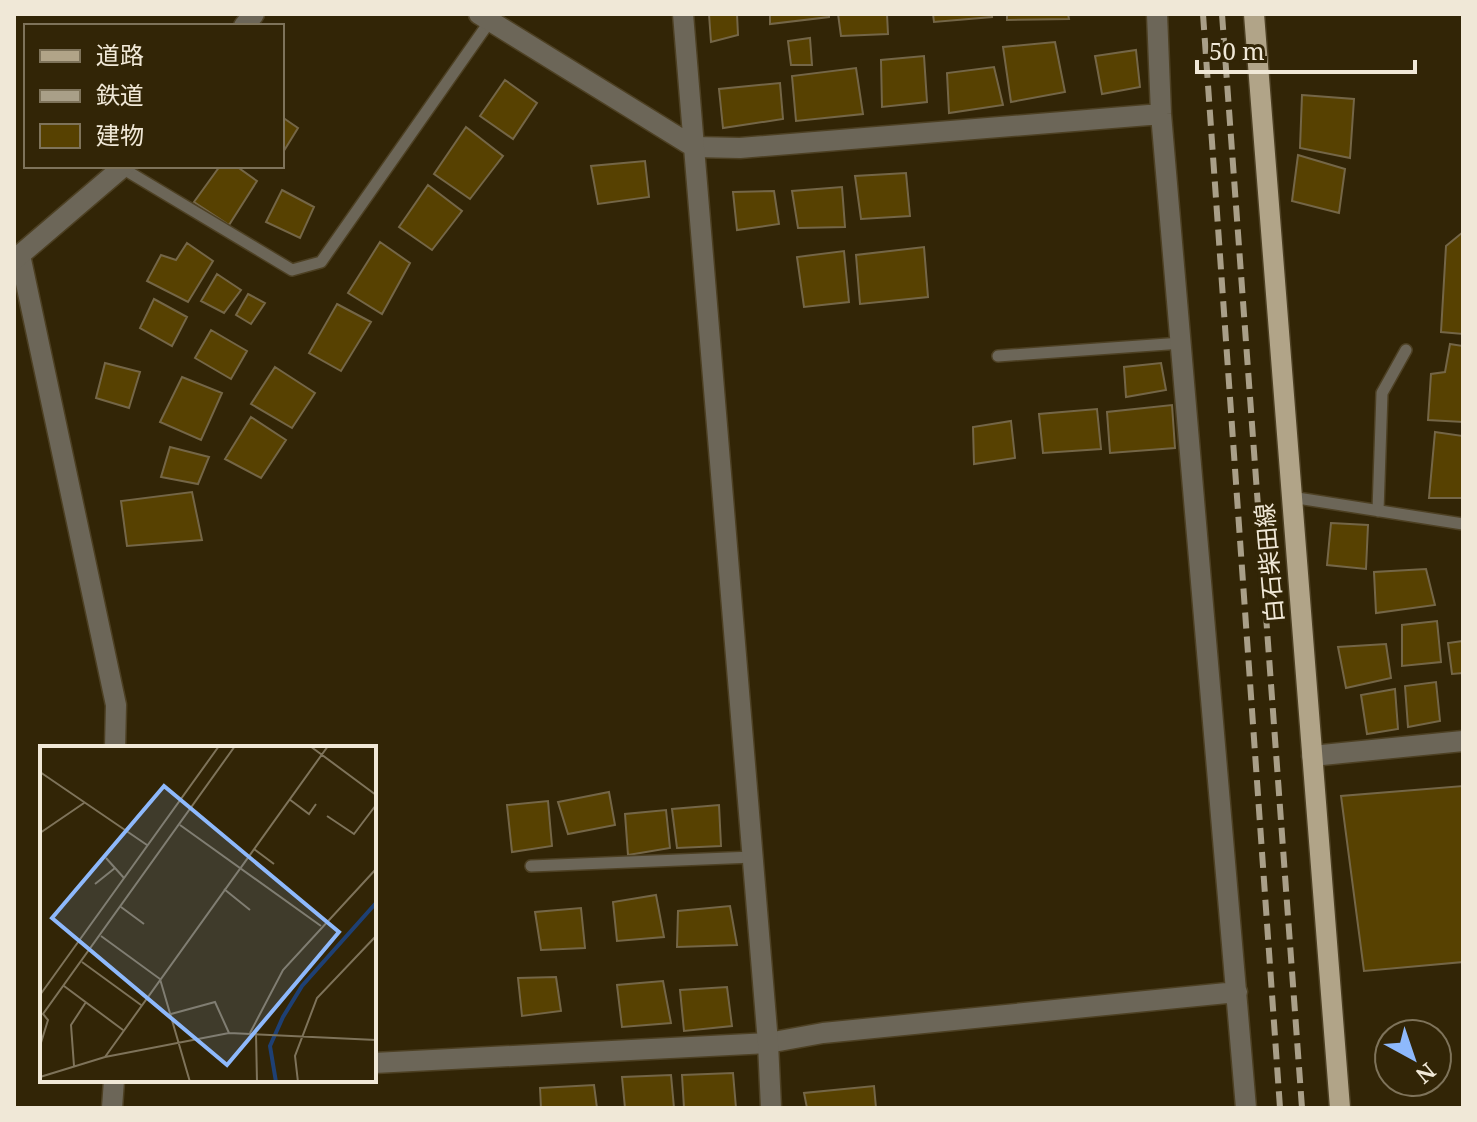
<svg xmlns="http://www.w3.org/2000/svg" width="1477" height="1122" viewBox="0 0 1477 1122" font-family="'Noto Serif','Noto Sans JP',serif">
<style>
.building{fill:#574101;stroke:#746647;stroke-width:2}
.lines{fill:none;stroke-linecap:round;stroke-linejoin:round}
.service-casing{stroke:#4d4023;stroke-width:14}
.minor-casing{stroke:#4d4023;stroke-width:23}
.tertiary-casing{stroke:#4d4023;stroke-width:23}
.primary-casing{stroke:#4d4023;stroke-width:23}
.service{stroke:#6c6658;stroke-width:11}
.minor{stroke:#6c6658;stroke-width:20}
.tertiary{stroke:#6c6658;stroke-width:20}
.primary{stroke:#b1a488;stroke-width:20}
.rail{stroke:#a99f88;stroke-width:6;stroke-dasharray:16 8;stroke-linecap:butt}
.labels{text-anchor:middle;stroke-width:7;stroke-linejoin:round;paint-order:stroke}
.street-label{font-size:24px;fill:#f0e8d7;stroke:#322506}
.inset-river{fill:none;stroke:#1e4074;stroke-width:4}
.inset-road{fill:none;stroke:#7e735a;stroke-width:2}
.view{fill:#8eb9fc;fill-opacity:0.15;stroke:#8eb9fc;stroke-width:4}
.inset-edge{fill:none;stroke:#f0e8d7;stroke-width:4}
</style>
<rect width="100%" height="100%" fill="#322506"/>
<path class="building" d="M709 14H737L738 35 711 42Z
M770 14H829V17L770 24Z
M838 14H887L888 34 841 36Z
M933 14H992V17L934 22Z
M1007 14H1068L1069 19 1007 20Z
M810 38 812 65H791L788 41Z
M1055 42 1065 92 1011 102 1003 47Z
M1136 50 1140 87 1102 94 1095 56Z
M924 56 927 102 882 107 881 60Z
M994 67 1003 105 949 113 947 73Z
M856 68 863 114 796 121 792 76Z
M505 80 537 103 513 139 480 116Z
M780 83 783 119 723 128 719 89Z
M1302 95 1354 99 1350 158 1300 148Z
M282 117 298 128 282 154Z
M466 127 503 156 470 199 434 174Z
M1298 155 1345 169 1339 213 1292 201Z
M645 161 649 197 598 204 591 166Z
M220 166H236L257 181 229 225 194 202Z
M906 173 910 216 861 219 855 176Z
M428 185 462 211 432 250 399 227Z
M842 187 845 227 798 228 792 191Z
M282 190 314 207 300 238 266 222Z
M774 191 779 224 737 230 733 192Z
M1463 232V334L1441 332 1446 246Z
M380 242 410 263 382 314 348 293Z
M187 243 213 261 188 302 147 281 161 255 176 260Z
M924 247 928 297 860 304 856 255Z
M844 251 849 302 804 307 797 257Z
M217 274 241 290 224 313 201 301Z
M248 294 265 303 251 324 236 315Z
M154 299 187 317 172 346 140 328Z
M337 304 371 322 341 371 309 353Z
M211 330 247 351 231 379 195 358Z
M1450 344 1463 346V422L1428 420 1431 374 1445 372Z
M105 363 140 372 129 408 96 398Z
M1161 363 1166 390 1126 397 1124 367Z
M275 367 315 393 292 428 251 404Z
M182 377 222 393 201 440 160 422Z
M1172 405 1175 448 1110 453 1107 412Z
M1097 409 1101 449 1043 453 1039 414Z
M251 417 286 440 261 478 225 459Z
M1011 421 1015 458 974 464 973 427Z
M1435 432 1463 436V498H1429Z
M170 447 209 457 198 484 161 477Z
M192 492 202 540 127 546 121 501Z
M1331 523 1368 525 1366 569 1327 565Z
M1426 569 1435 605 1376 613 1374 572Z
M1437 621 1441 662 1402 666V625Z
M1463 641V673L1452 674 1448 643Z
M1386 644 1391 678 1346 688 1338 647Z
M1436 682 1440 721 1408 727 1405 686Z
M1395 689 1398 729 1367 734 1361 695Z
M1463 786V962L1364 971 1341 796Z
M609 792 615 825 568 834 558 802Z
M548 801 552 846 512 852 507 805Z
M719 805 721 846 677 848 672 809Z
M666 810 670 848 628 855 625 814Z
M656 895 664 937 617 941 613 902Z
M730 906 737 945 677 947 678 911Z
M581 908 585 948 541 950 535 912Z
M556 977 561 1011 522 1016 518 978Z
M663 981 671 1023 622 1027 617 985Z
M727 987 732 1026 684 1031 680 990Z
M733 1073 736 1108H684L682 1075Z
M671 1075 674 1108H625L622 1077Z
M594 1085 597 1108H541L540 1088Z
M874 1086 876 1108H807L804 1093Z"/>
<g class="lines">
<defs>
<path id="service" d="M122 168 292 270 321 262 490 21
M998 356 1182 343
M1291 497 1463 524
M1378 511 1382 393 1406 350
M531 866 753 857"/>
<path id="minor" d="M1157 14 1161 114 1246 1108
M694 147 740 148 1161 114
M20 255 116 705 115 748
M1312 756 1463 741
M374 1063 768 1043 823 1033 1237 992
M112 1108 114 1080"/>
<path id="tertiary" d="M479 14 694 147
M683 14 768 1043 771 1108
M244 26 254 14
M14 260 124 166"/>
<path id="primary" d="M1254 14 1340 1108"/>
</defs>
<use href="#service" class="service-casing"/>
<use href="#minor" class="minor-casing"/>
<use href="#tertiary" class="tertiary-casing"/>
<use href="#primary" class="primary-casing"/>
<use href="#service" class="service"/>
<use href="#minor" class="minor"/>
<use href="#tertiary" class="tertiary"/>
<use href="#primary" class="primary"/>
<path class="rail" d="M1203 14 1280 1108
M1222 14 1302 1108"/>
</g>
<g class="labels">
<g class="street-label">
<text transform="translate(1270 563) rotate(-95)" y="8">白石柴田線</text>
</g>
</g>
<g transform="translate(40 746)">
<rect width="336" height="336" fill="#322506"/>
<path class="inset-river" d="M236 336 230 300 243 271 262 240 336 157"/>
<path class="inset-road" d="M270 0 336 49M0 26 107 99M249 53 269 68 276 58M287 70 314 88 336 59M140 79 281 180M0 87 44 57M214 103 234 118M66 112 84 132M55 138 75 122M184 143 210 164M81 161 104 178M61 190 120 233 150 336M42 216 101 259M24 240 83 284M0 249 179 0M131 268 175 256 189 287M210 287 243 224 336 123M216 287 217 336M0 300 8 274 3 268 195 0M65 311 288 0M34 320 31 279 46 256M0 331 65 311 189 287 336 294M258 336 255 310 277 252 336 190"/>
<path class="view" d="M124 40 299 186 187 319 12 172Z"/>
<rect width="336" height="336" class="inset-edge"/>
</g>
<rect width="1477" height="1122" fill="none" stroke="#f0e8d7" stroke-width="32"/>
<rect x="24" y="24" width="260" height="144" fill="#322506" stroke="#7e735a" stroke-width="2"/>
<rect x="40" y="50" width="40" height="12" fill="#b1a488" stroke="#7e735a" stroke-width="2"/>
<text x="96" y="64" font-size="24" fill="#f0e8d7">道路</text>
<rect x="40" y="90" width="40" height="12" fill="#a99f88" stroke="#7e735a" stroke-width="2"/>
<text x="96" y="104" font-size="24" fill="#f0e8d7">鉄道</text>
<rect x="40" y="124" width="40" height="24" fill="#574101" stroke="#7e735a" stroke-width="2"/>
<text x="96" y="144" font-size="24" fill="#f0e8d7">建物</text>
<g transform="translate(1413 1058) rotate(140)"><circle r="38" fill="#322506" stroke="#7e735a" stroke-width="2"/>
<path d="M0-6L14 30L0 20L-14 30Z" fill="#8eb9fc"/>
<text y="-12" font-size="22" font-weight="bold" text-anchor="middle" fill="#f0e8d7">N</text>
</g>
<path d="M1197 60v12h218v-12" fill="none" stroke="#f0e8d7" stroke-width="4"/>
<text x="1209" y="60" font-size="24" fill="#f0e8d7" stroke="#322506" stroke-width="6" paint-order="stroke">50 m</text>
</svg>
